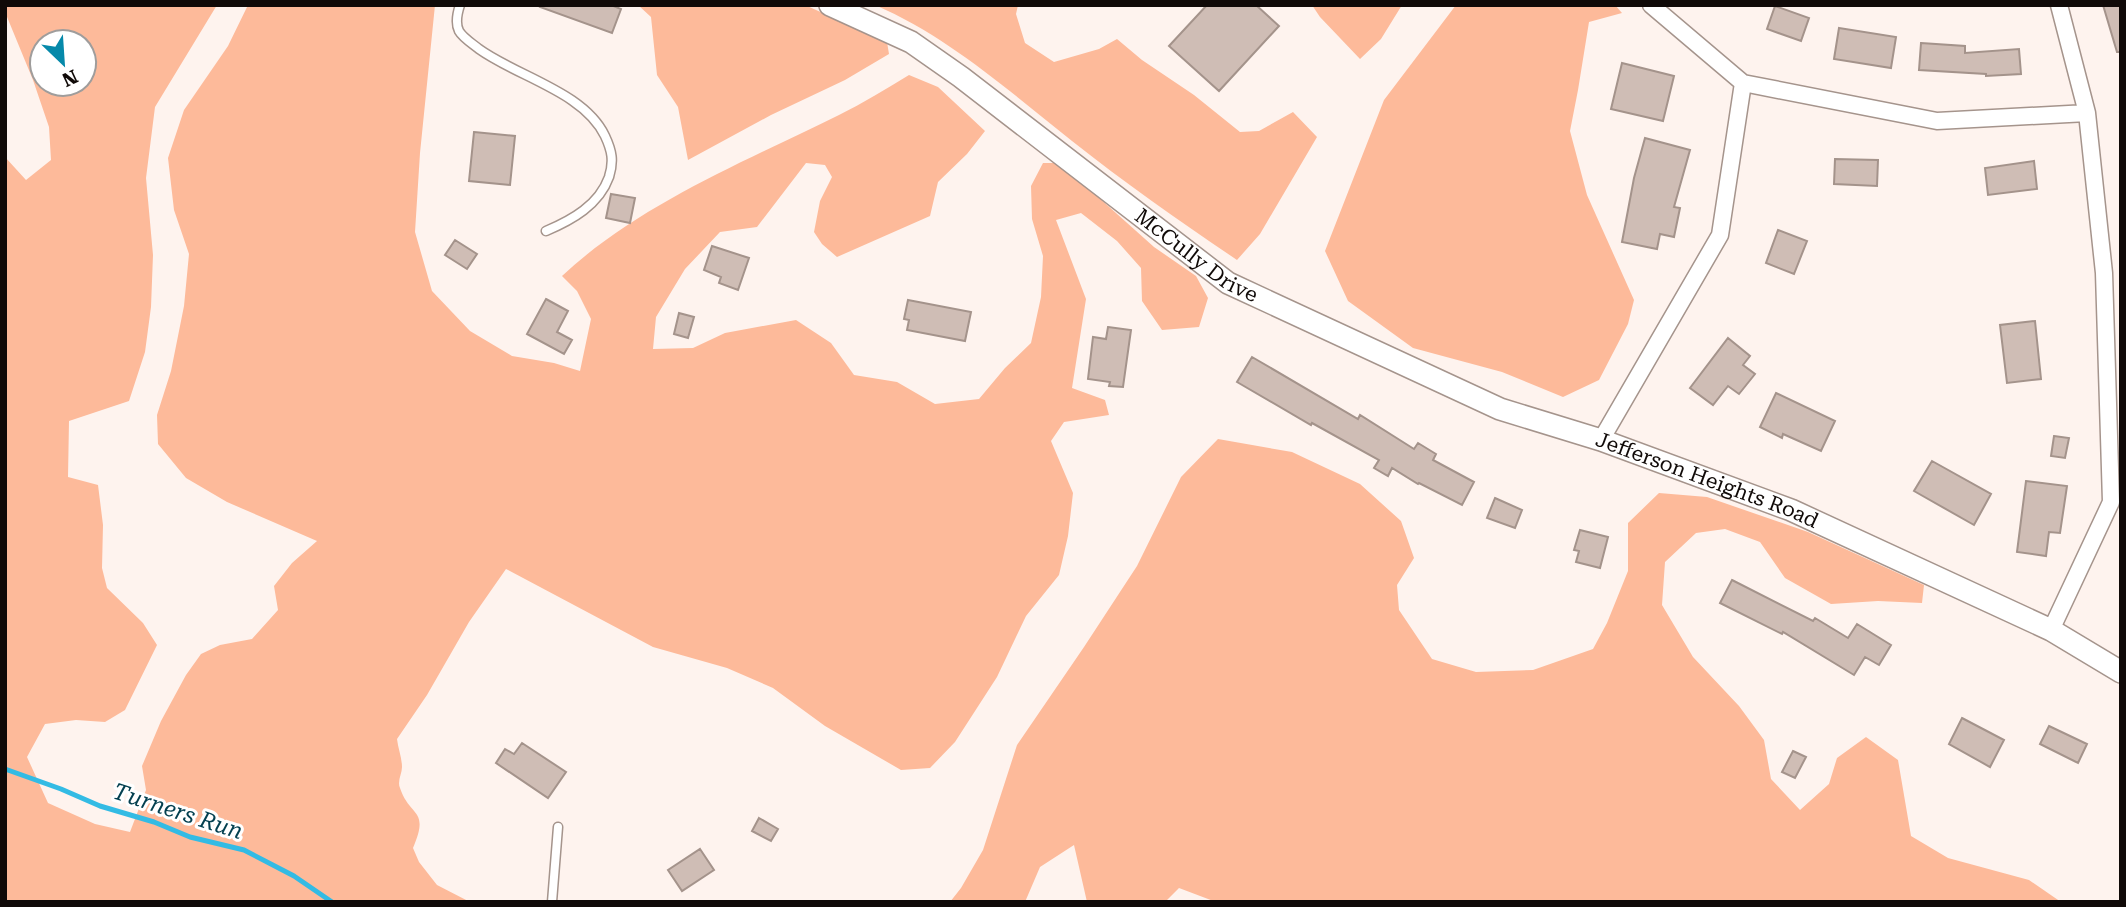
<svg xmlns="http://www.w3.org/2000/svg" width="2126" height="907" viewBox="0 0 2126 907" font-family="'Roboto Serif',serif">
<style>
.green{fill:#fdba9a;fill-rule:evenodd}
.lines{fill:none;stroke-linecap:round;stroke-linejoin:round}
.stream{stroke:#33bbe4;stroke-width:5}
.building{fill:#cfbdb5;stroke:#a4938b;stroke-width:2}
.service-casing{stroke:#a5948c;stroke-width:11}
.minor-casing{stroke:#a5948c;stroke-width:19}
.tertiary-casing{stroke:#a5948c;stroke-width:24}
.service{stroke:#fff;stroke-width:8}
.minor{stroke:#fff;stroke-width:16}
.tertiary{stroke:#fff;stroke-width:21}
.labels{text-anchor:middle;stroke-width:6;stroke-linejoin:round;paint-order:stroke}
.street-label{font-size:21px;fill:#100a08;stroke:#fff}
.water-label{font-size:23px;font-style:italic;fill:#044050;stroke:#fff}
</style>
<rect width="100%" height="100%" fill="#fef3ee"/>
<path class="green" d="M5 5H217L155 107 146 178 153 255 151 307 145 352 129 401 69 421 68 477 98 485 103 525 102 568 107 588 143 623 157 645 125 710 105 722 76 720 45 724 27 757 48 803 95 824 130 832 146 790 142 766 161 721 186 675 201 654 220 645 252 639 278 610 274 586 292 563 317 541 227 502 186 478 158 444 157 415 171 371 184 306 189 254 174 210 168 158 184 110 228 46 248 5H435L420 153 415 232 432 291 470 331 512 356 554 363 580 371 591 319 577 291 562 276C639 204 746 161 839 115 863 103 886 89 909 75L938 87 985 131 967 154 938 182 930 216 837 257 822 244 814 232 820 201 832 177 825 165 806 163 757 227 720 232 685 269 656 317 653 349 693 348 725 333 796 320 831 343 854 375 897 382 935 404 979 399 1005 368 1031 343 1041 297 1043 256 1032 219 1031 186 1043 163H1060L1154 247 1196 276 1208 298 1199 327 1162 330 1142 301 1141 268 1117 241 1081 213 1056 220 1086 299 1072 388 1105 400 1109 415 1064 422 1051 441 1073 493 1068 536 1059 575 1026 616 997 677 955 742 930 768 901 770 825 726 773 688 727 668 653 647 506 569 469 622 427 695 397 739C398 748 402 758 402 767 402 774 397 781 400 788 410 818 430 808 413 848L419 862 437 885 470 902H5V157L26 180 51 160 49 127 33 80 5 12ZM42 42H84V84H42Z
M638 5H805L887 42 889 54 845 80 771 115 688 160 678 107 657 75 651 17Z
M875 5H1018L1016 14 1025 43 1054 62 1099 49 1117 39 1142 60 1194 95 1240 132 1259 131 1293 112 1317 137 1260 234 1237 260C1181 222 1125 183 1072 141 1009 91 949 37 875 5Z
M1312 5H1402L1381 39 1360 59 1320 17Z
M1456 5H1615L1622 13 1589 22 1578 90 1570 131 1587 195 1634 300 1628 324 1599 380 1563 397 1502 372 1413 348 1348 301 1325 251 1384 100Z
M1218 439 1292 452 1360 484 1401 521 1414 558 1397 585 1399 610 1432 659 1476 672 1533 670 1593 649 1607 623 1628 571V523L1659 493 1707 497 1808 532 1924 585 1922 603 1878 601 1831 604 1785 578 1760 542 1725 529 1696 533 1665 562 1662 605 1693 657 1739 706 1764 740 1771 779 1800 810 1829 784 1837 758 1866 737 1898 760 1911 836 1948 858 2029 880 2061 902H1216L1179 888 1165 902H1087L1074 845 1040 867 1025 902H950L961 888 983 850 1017 745 1084 647 1137 566 1181 477Z"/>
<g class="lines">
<path class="stream" d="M5 769 61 789 100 806 154 822 190 837 244 850 294 876 332 902"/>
</g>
<path class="building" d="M541 5H611L621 9 612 33 540 7Z
M1207 5H1256L1279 26 1219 91 1169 46Z
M2103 5H2121V52H2117Z
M1775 6 1809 18 1801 41 1767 29Z
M1839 28 1896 37 1891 68 1834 59Z
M1921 43 1965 46V53L2019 49 2021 74 1986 76V74L1919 70Z
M1622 63 1674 76 1663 121 1611 109Z
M474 132 515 136 510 185 469 181Z
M1645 138 1690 150 1674 207 1680 208 1674 237 1660 234 1657 249 1622 242 1634 178Z
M1835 159 1878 160 1877 186 1834 184Z
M2034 161 2037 189 1988 195 1985 168Z
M611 194 635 198 630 223 606 218Z
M1778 230 1807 241 1794 274 1766 263Z
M455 240 477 254 467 269 445 255Z
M712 246 749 258 738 290 719 283 721 277 704 270Z
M546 299 568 311 557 332 572 340 564 354 527 334Z
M908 300 971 312 965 341 907 330 909 320 904 319Z
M679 313 694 317 688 338 674 334Z
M2035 321 2041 379 2007 383 2000 325Z
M1108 327 1131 330 1123 387 1109 386 1110 382 1088 379 1093 337 1106 339Z
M1728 338 1750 356 1743 365 1755 374 1739 394 1728 386 1713 405 1690 388Z
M1252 357 1358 419 1360 415 1414 449 1418 443 1436 454 1433 460 1474 482 1462 505 1419 483 1418 484 1392 468 1388 476 1374 468 1379 460 1312 423 1311 425 1237 382Z
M1776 393 1835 421 1821 451 1783 434 1782 438 1760 427Z
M2054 436 2069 438 2065 458 2051 456Z
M1932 461 1991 494 1974 525 1914 491Z
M2026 481 2067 486 2060 533 2049 532 2046 556 2017 552Z
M1495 498 1522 510 1515 528 1487 518Z
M1580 530 1608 537 1600 568 1576 562 1579 551 1574 550Z
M1732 580 1813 621 1815 618 1848 638 1857 624 1891 645 1879 665 1865 657 1854 675 1783 632 1782 634 1720 603Z
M1962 718 2004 740 1990 767 1949 744Z
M2049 726 2087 744 2078 763 2040 744Z
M522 743 566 772 548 798 496 763 505 749 514 754Z
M1793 751 1806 757 1795 778 1782 772Z
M759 818 778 829 771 841 752 831Z
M700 849 714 870 682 891 668 870Z"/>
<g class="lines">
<defs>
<path id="service" d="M460 5C457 14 455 23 459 31 463 38 473 44 479 49 518 77 584 92 605 136 612 151 614 161 609 177 599 205 572 220 546 231
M552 902 558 827"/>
<path id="minor" d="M1651 5 1743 83 1937 121 2087 113
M1601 440 1720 235 1743 83
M2051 630 2111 502 2104 273 2087 113 2059 5"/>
<g id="tertiary">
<path id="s1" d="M830 5 911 42 961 77 1228 283 1500 409 1601 440 1791 510 2051 630 2121 672"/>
</g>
</defs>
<use href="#service" class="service-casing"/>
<use href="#minor" class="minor-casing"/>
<use href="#tertiary" class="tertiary-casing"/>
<use href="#service" class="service"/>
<use href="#minor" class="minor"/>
<use href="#tertiary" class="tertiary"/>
</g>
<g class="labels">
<g class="street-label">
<text dy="7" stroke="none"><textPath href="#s1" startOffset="446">McCully Drive</textPath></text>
<text dy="7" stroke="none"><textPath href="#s1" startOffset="1006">Jefferson Heights Road</textPath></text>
</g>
<g class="water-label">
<text transform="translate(178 811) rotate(18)" y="8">Turners Run</text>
</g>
</g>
<rect width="2126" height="907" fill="none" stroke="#100a08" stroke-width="14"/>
<g transform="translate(63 63) rotate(155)"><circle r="33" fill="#ffffff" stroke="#9f9d9c" stroke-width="2"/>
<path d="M0-5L12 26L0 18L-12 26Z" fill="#0689aa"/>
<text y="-10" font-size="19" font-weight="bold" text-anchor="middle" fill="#100a08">N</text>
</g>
</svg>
